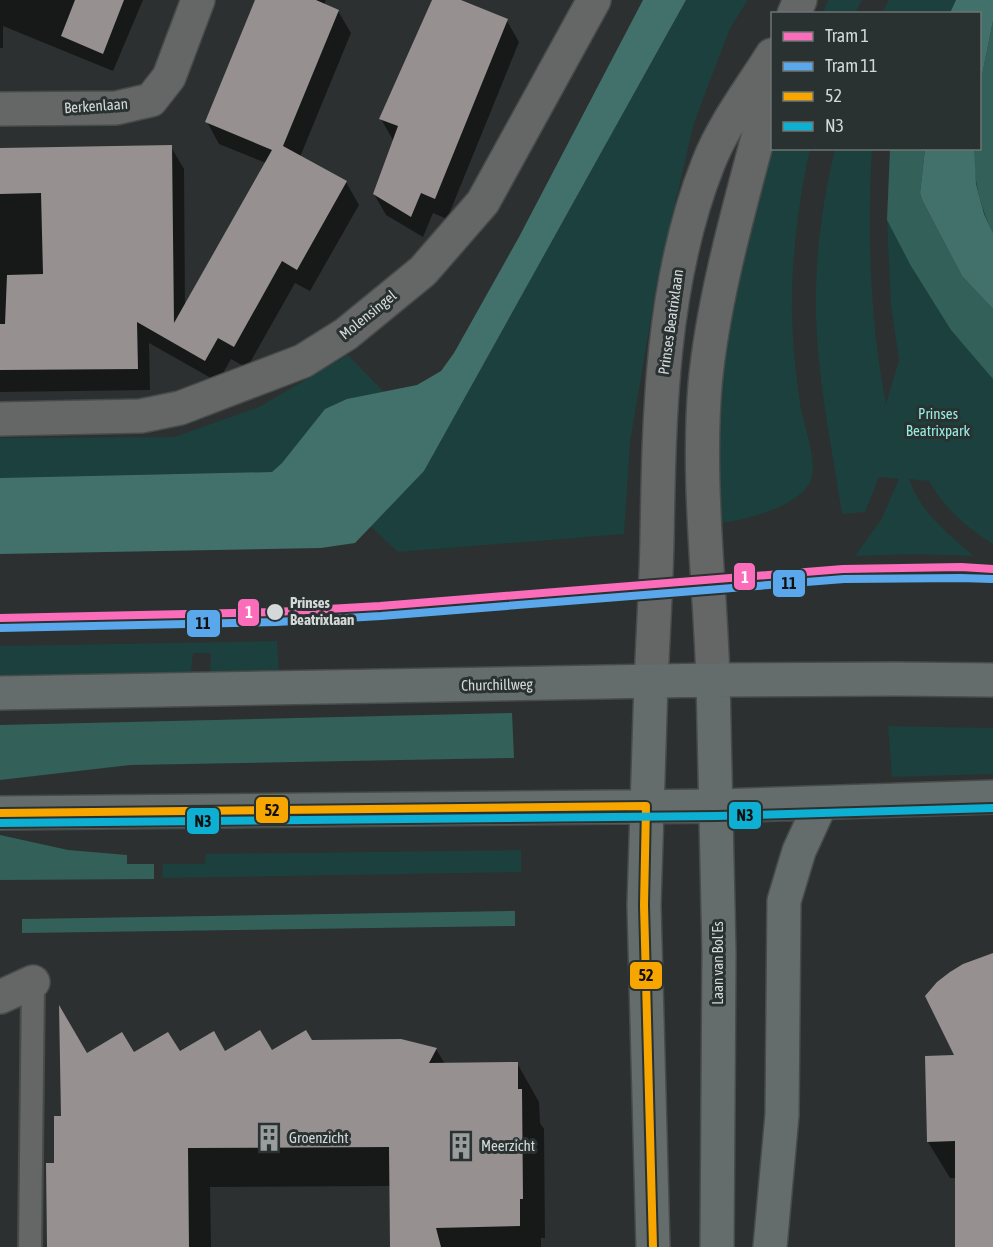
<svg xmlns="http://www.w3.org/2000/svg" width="993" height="1247" viewBox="0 0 993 1247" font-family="'Asap Condensed',sans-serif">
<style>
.green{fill:#1c403d}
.forest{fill:#34605a}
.water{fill:#42706a}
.shadow{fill:#0007}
.building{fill:#969090}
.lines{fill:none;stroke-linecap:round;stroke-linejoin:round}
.lane-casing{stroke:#474b4a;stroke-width:26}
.street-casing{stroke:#474b4a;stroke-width:36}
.secondary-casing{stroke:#474b4a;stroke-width:36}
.lane{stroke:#646766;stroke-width:22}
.street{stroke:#646766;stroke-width:33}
.secondary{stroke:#646c6c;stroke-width:33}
.bus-1-casing{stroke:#2a3231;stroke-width:12}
.bus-2-casing{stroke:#2a3231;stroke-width:12}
.bus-1{stroke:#f7a600;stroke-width:8}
.bus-2{stroke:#0dafd3;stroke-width:8}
.tram-1-casing{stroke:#2a3231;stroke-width:12}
.tram-2-casing{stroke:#2a3231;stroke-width:12}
.tram-1{stroke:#fb6dba;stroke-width:8}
.tram-2{stroke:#5aa8eb;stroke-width:8}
.stop-dot{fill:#d4d8d8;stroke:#2a3231;stroke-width:2}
.labels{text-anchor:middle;stroke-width:6;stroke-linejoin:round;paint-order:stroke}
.street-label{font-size:15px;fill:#d4d8d8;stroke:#2a3231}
.park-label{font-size:15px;fill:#97ede3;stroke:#2a3231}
.stop-label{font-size:15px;font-weight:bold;fill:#d4d8d8;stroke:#2a3231;text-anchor:start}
.poi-label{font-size:15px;fill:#d4d8d8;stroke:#2a3231;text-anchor:start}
.line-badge{stroke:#2a3231;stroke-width:2}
.badge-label{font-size:16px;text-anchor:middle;font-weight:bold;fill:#fff}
.pale-badge-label{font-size:16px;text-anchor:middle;font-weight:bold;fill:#111}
</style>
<rect width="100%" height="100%" fill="#2c3030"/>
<path class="green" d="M686 0H748L730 28 694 123 658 276 630 442 624 534 398 552 370 526 424 471Z
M828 0H862L855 13H823Z
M889 0H956L950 13H882Z
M993 32V544C967 528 944 508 929 481L909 479C920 512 948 534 974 556L916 554 855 556 881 520 899 479 879 477 865 512 842 514C831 440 814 365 816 290 817 242 824 195 835 149H872C867 234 870 320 886 404L899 360 891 306 887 220 920 281 959 149 980 148V79Z
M772 146V148L810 149C798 204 791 260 792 317 793 346 796 375 800 404 803 424 818 461 811 480 800 508 741 521 714 524L711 473 735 265Z
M348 355 385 393 325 409 282 463 272 472 0 478V438L174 437 259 407Z
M277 641 279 672 210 673 211 653H193L191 673 0 676V646Z
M888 726 993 728V774L892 777Z
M521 850V872L162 878 163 864H205L206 854Z"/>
<path class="forest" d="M993 21V233C980 206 973 178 974 149L980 148V85Z
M890 149H925L920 193 922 200 962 276 993 309V379L951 330 911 266 887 220Z
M512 713 514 758 130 765 0 780V725Z
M0 835 68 850 127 855V864H154V879L0 880Z
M515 911V926L22 933V919Z"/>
<path class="water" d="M643 0H686L424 471 355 543 321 548 0 554V478L272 472 282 463 325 409 347 399 417 385 441 371 454 353 519 237Z
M956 0H993V21L980 85V14L950 13Z
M925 149H974L976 184 984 214 993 233V309L962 276 922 200 920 193Z"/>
<path class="shadow" d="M0 0H143L113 71 3 26V48H0Z
M257 0H326L324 5 338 11 351 33 300 157 346 182 359 205 310 291 295 283 247 368 231 359 218 382 149 343 150 390 0 392V149L171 147 184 169 185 306 266 163 219 144 207 122Z
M433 0H453L507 21 519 42 447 219 433 213 423 237 386 215 374 194 393 140 381 119Z
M993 956V1247H957V1178H950L928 1142 956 1057Z
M401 1040 436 1049 445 1064 517 1063 539 1102 540 1123 544 1129 545 1238H541V1247H392L391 1186 210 1187 211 1247H48L55 1164 63 1117 87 1055 272 1052 311 1041Z"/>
<path class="building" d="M75 0H124L103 54 61 36Z
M255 0H316L339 10 283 146 347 181 297 270 282 261 234 347 218 338 205 361 137 322 138 369 0 370V324H5L7 275 43 274 41 193 0 194V148L172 145 174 323 272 150 205 122Z
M432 0H461L508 19 435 199 421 193 411 217 373 194 398 126 379 119Z
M993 953V1247H955V1141L927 1142 925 1056 954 1055 925 996 937 982 950 972 963 964Z
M59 1005 87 1053 122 1032 134 1052 168 1032 180 1051 214 1031 225 1051 260 1030 272 1050 306 1030 312 1040 401 1039 437 1048 429 1063 518 1062V1089H522L523 1199H520V1226L436 1228 441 1247H390L389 1147 188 1148 189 1247H47L46 1163H54V1116H61Z"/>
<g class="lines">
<defs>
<path id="lane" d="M30 1247 33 982"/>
<path id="street" d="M794 14 800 0
M0 109 116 108 151 100 169 77 198 0
M0 419 141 416 180 408 303 361 346 334 423 271 483 202 594 0
M713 680C710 582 697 483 705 385 714 286 748 180 772 83
M651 682C653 635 656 588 657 541 659 416 661 283 708 164 723 125 750 90 772 55
M0 997 33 982"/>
<path id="secondary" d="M713 680 719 953 717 1247
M651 682 644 905 653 1247
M0 693 713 680 897 679 993 680
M0 813 717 806 993 797
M770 1247 782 1115 784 901 799 851 821 803"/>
</defs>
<use href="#lane" class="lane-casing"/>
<use href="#street" class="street-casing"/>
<use href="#secondary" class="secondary-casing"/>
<use href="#lane" class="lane"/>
<use href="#street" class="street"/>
<use href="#secondary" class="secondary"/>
<defs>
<path id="bus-1" d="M0 813 646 806 644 905 653 1247"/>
<path id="bus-2" d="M0 823 717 816 993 808"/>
</defs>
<use href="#bus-1" class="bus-1-casing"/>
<use href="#bus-2" class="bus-2-casing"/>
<use href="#bus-1" class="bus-1"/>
<use href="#bus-2" class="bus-2"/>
<defs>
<path id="tram-1" d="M0 618 275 612 380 606 843 569 961 567 993 569"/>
<path id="tram-2" d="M0 628 276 622 381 616 844 579 961 578 992 579"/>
</defs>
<use href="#tram-1" class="tram-1-casing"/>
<use href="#tram-2" class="tram-2-casing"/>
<use href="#tram-1" class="tram-1"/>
<use href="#tram-2" class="tram-2"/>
</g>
<defs>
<symbol id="building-bare" viewBox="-9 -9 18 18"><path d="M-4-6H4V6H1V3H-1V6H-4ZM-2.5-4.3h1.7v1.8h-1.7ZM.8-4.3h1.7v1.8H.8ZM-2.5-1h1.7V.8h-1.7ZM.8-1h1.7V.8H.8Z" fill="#999d9d" stroke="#2a3231" stroke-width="2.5" paint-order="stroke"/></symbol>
</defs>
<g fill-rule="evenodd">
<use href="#building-bare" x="250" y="1119" width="38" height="38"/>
<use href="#building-bare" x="442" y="1127" width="38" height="38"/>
</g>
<circle class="stop-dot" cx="275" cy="612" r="9"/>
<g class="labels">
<g class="street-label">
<text transform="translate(96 106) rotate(-4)" y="5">Berkenlaan</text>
<text transform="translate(368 315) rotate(-39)" y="5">Molensingel</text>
<text transform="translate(671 322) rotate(-82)" y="5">Prinses Beatrixlaan</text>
<text transform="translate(497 685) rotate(-1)" y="5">Churchillweg</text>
<text transform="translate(718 963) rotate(-90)" y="5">Laan van Bol'Es</text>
</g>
<g class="park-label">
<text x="938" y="419">Prinses<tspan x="938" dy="17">Beatrixpark</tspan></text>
</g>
<g class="stop-label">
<text x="290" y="608">Prinses<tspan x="290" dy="17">Beatrixlaan</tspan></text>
</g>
<g class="poi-label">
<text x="289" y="1143">Groenzicht</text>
<text x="481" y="1151">Meerzicht</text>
</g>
</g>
<g class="line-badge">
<rect x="733" y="562" width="23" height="29" rx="6" fill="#fb6dba"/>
<rect x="772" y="569" width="34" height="29" rx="6" fill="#5aa8eb"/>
<rect x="237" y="598" width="23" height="29" rx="6" fill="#fb6dba"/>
<rect x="186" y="609" width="35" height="29" rx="6" fill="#5aa8eb"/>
<rect x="255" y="796" width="34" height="28" rx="6" fill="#f7a600"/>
<rect x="728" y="801" width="34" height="29" rx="6" fill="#0dafd3"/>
<rect x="186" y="807" width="34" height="28" rx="6" fill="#0dafd3"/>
<rect x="629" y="961" width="34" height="29" rx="6" fill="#f7a600"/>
</g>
<g class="badge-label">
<text x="745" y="583">1</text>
<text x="249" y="618">1</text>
</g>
<g class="pale-badge-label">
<text x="789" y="589">11</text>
<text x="203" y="629">11</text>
<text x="272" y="816">52</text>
<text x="745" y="821">N3</text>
<text x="203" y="827">N3</text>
<text x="646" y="981">52</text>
</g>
<rect x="771" y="12" width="210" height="138" fill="#2a3231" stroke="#6e7474" stroke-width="1.5"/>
<rect x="783" y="32" width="30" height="9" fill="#fb6dba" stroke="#6e7474" stroke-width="1.5"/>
<text x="825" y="42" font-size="18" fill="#d4d8d8">Tram 1</text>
<rect x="783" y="62" width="30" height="9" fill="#5aa8eb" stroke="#6e7474" stroke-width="1.5"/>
<text x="825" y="72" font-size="18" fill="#d4d8d8">Tram 11</text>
<rect x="783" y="92" width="30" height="9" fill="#f7a600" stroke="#6e7474" stroke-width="1.5"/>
<text x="825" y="102" font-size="18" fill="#d4d8d8">52</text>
<rect x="783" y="122" width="30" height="9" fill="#0dafd3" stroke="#6e7474" stroke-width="1.5"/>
<text x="825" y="132" font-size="18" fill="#d4d8d8">N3</text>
</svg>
